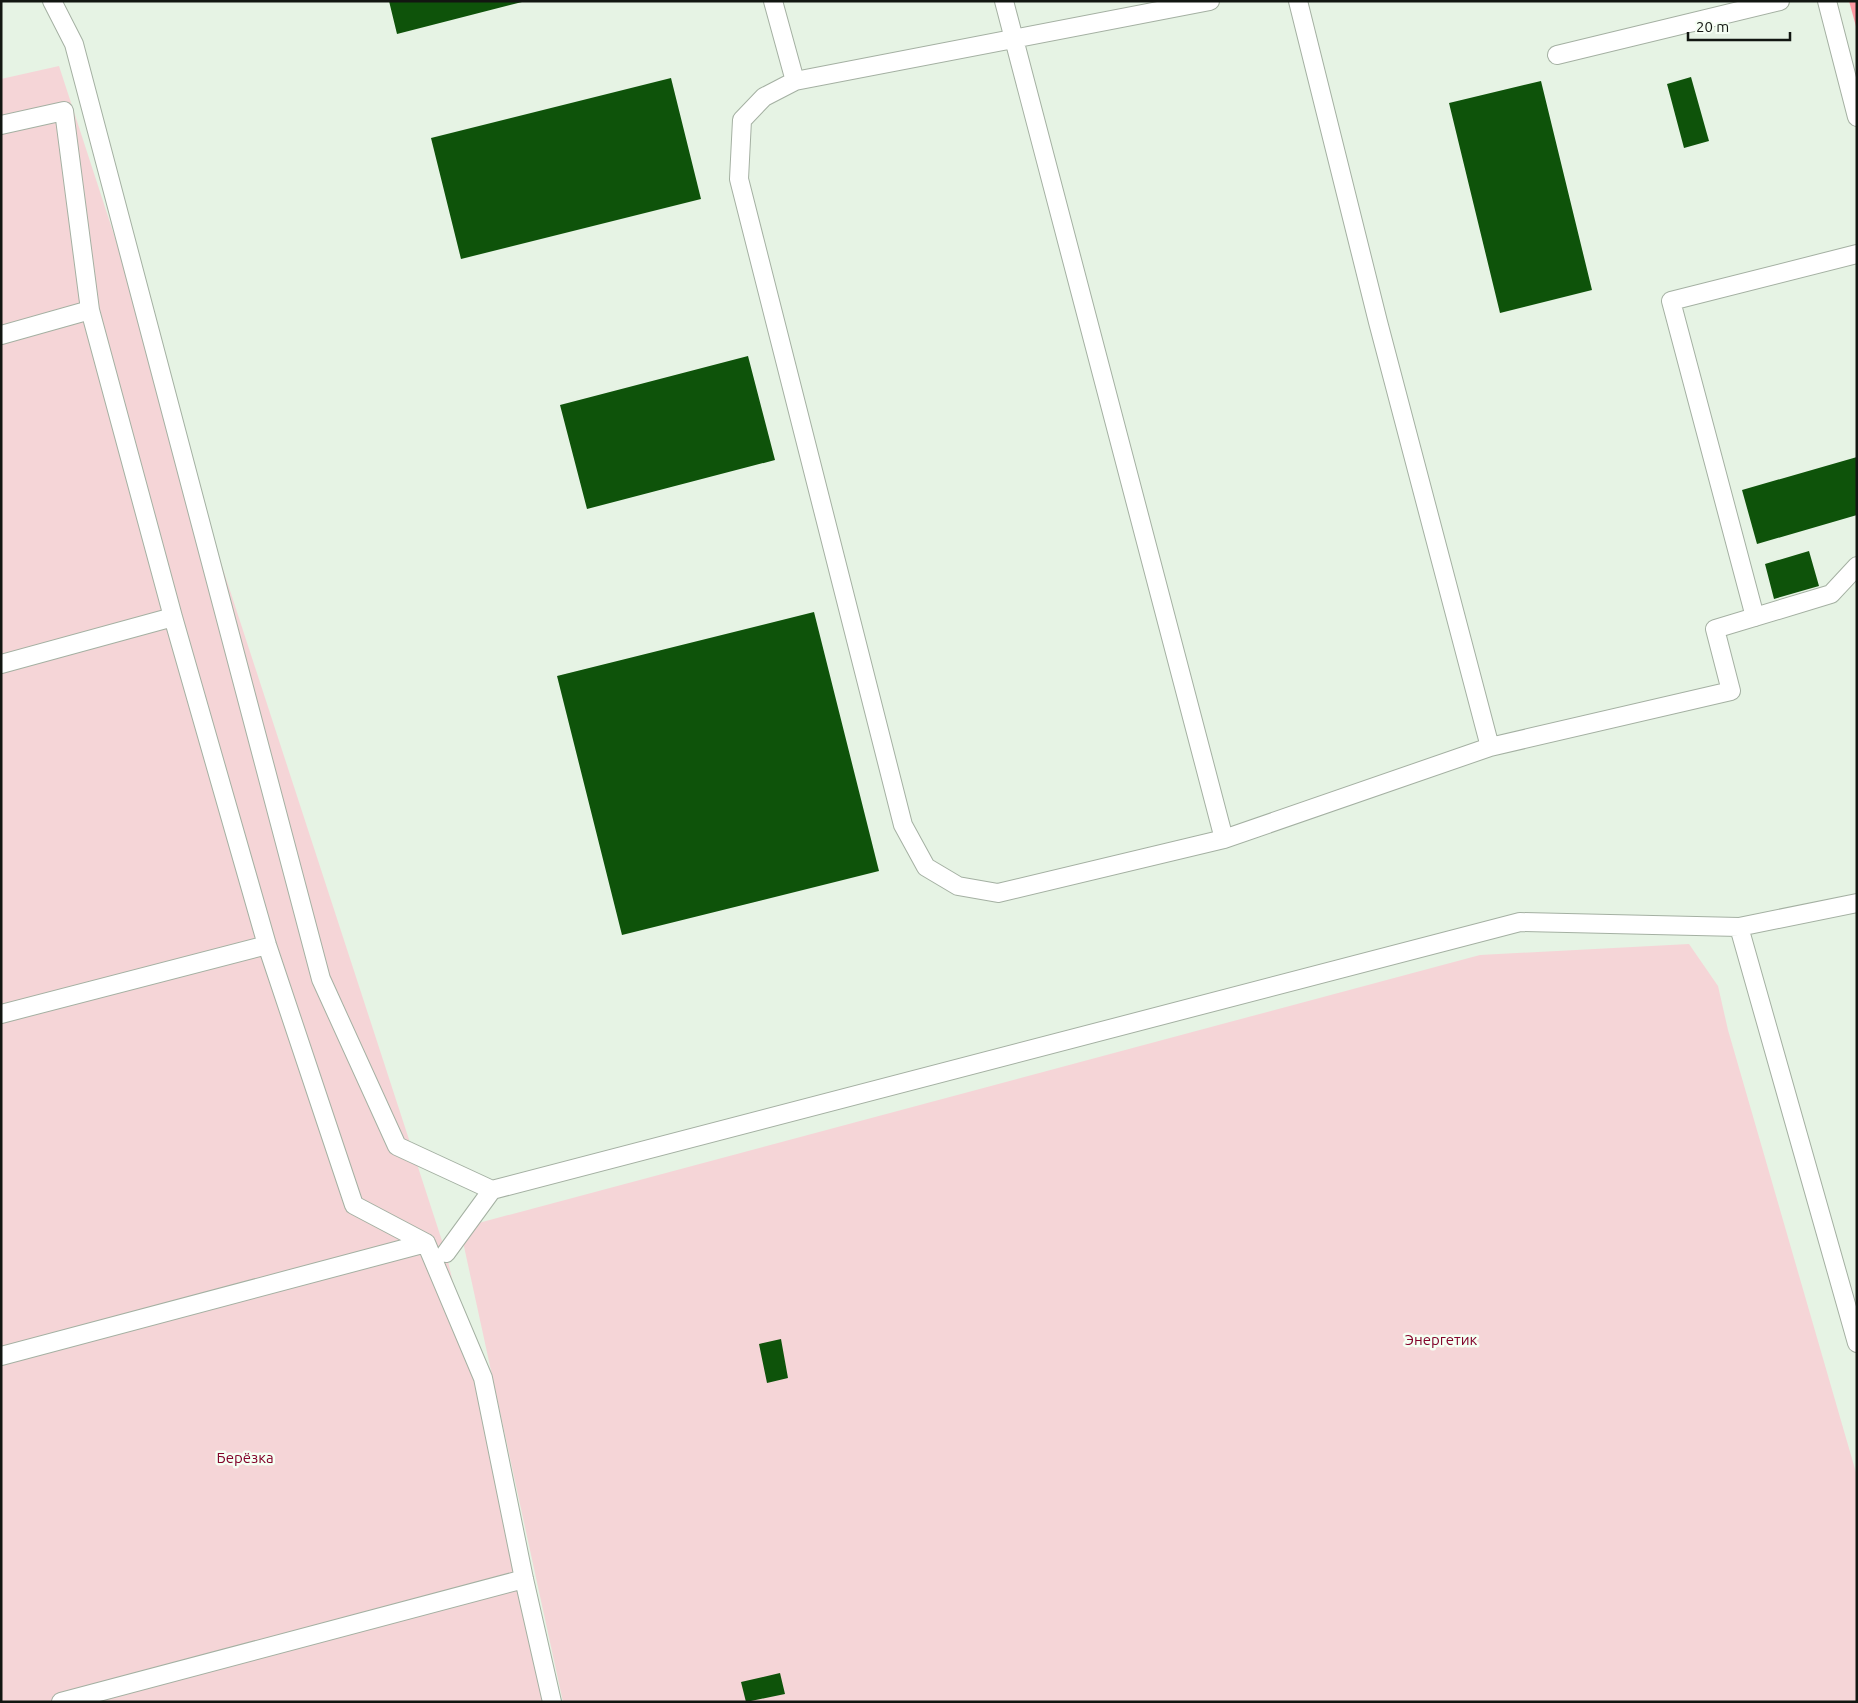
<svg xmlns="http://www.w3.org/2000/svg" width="1858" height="1703" viewBox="0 0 1858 1703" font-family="Ubuntu,sans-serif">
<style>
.green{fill:#f5d5d7}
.forest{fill:#fd97a1}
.building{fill:#0e530a}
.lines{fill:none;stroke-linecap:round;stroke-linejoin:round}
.lane-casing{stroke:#a4b0a2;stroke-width:20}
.lane{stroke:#fff;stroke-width:18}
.labels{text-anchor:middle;stroke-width:5;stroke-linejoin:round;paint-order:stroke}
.park-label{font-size:15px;fill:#82032a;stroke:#f5fff3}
</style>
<rect width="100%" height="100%" fill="#e6f3e4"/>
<path class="green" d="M59 66 446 1253 552 1702H1V79Z
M1689 944 1718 986 1728 1030 1857 1476V1702H563L460 1228 1480 955Z"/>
<path class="forest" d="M1849 1H1857V30Z"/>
<path class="building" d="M389 1H522V2L397 34Z
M1691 77 1709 141 1684 148 1667 84Z
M671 78 701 199 461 259 431 138Z
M1541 81 1592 290 1500 313 1449 103Z
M748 356 775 460 587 509 560 405Z
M1857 457V515L1757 544 1742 490Z
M1809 551 1819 586 1774 599 1765 564Z
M814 612 879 871 622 935 557 676Z
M781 1339 788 1378 767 1383 759 1344Z
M780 1673 785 1694 746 1702 741 1682Z"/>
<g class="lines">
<defs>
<path id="lane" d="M52 1 74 44 321 979 397 1146 492 1190
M773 1 795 81
M1004 1 1224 839
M1210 1 795 81 764 97 742 120 739 179 903 825 926 867 958 886 998 893 1224 839 1490 747
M1298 1 1378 322 1490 747 1731 691 1715 629 1831 594 1857 566
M1827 1 1857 117
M1557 55 1780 1
M1 125 64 111 90 310 173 617 267 945 354 1205 426 1243 483 1378 524 1579 552 1702
M1 335 90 310
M1755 617 1671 301 1857 254
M1 664 173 617
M1739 927 1857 1343
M1 1014 267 945
M446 1253 492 1190 1520 922 1739 927 1857 903
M1 1356 426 1243
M61 1702 524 1579"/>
</defs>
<use href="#lane" class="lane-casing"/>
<use href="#lane" class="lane"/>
</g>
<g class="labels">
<g class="park-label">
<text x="1441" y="1345">Энергетик</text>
<text x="245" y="1463">Берёзка</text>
</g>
</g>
<rect width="1858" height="1703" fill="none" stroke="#121611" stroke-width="5"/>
<path d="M1688 32v8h102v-8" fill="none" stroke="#121611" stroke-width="2.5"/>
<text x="1696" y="32" font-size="15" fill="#121611" stroke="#f5fff3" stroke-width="4" paint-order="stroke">20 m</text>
</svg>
